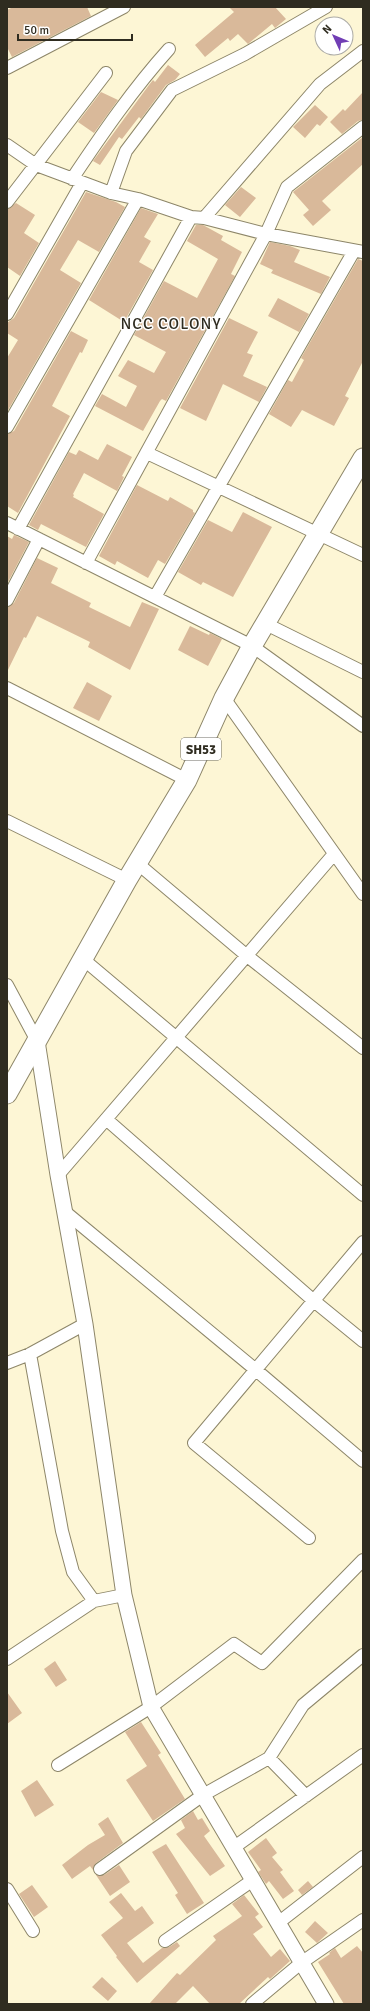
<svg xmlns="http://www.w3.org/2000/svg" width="370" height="2011" viewBox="0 0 370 2011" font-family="Signika,sans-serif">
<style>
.building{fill:#d9b99a}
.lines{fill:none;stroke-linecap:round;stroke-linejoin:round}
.minor-casing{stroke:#8d8669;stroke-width:14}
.tertiary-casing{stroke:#8d8669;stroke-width:17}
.primary-casing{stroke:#8d8669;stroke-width:21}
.minor{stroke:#fff;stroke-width:12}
.tertiary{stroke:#fff;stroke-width:15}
.primary{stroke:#fff;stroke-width:19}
.labels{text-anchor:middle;stroke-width:3;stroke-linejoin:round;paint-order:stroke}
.shield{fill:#fff;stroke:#6d6b63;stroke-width:1}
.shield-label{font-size:13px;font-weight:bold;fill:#2f2c20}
.quarter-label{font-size:16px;letter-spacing:1px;fill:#2f2c20;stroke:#fff}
</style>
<rect width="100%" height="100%" fill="#fdf6d5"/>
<path class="building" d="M13 7H87L91 16 12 57 7 47V10Z
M229 7H275L286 19 275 28 272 24 248 44 238 34 230 41 228 38 205 57 195 45 234 12Z
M168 65 180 74 175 80 166 85 141 119 139 117 122 139 119 137 100 165 93 161 149 85 153 80 155 82Z
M101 92 118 100 94 133 78 122Z
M363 92V120L358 121 342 134 330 122 343 109 345 111Z
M315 105 328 117 320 126 317 124 305 138 293 127Z
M363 137V164L322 201 331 210 313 226 303 215 309 210 293 192Z
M241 187 256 198 240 217 225 205Z
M86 192 116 202 125 207 99 252 78 240 60 270 81 283 7 412V358L18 340 7 333V323L14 318Z
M16 203 35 215 24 233 39 243 20 276 7 267V209Z
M141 208 158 214 144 237 151 241 139 262 153 270 124 322 89 300Z
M196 225H203L223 236 221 240 242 252 231 274 235 276 166 401 162 399 160 401 143 431 95 406 102 394 126 407 137 386 118 376 128 360 154 373 166 352 134 335 164 281 197 298 218 259 187 241Z
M270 242 290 246 300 250 294 262 330 277 321 294 271 273 273 270 260 264Z
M358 259 363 261V361L345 396 349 398 334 426 302 410 291 427 269 414 288 380 292 382 304 360 301 358Z
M278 298 309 314 299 332 268 316Z
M229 318 258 332 247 353 253 355 243 376 267 387 259 402 223 384 206 421 180 408Z
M71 331 88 340 82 353 80 352 52 406 70 416 18 513 7 506V434L14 431Z
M107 444 132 457 122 476 124 477 117 491 84 473 73 494 74 495 73 497 104 514 86 547 41 524 38 530 29 525 69 452 76 455 79 450 98 460Z
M137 485 168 501 170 497 193 510V512L195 513 165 564 158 560 148 578 117 561 115 565 99 556Z
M243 512 272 527 233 597 203 582 201 585 178 572 208 520 232 532Z
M14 535 29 542 7 584V536L12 539Z
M37 558 58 568 51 583 91 603 89 607 130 627 142 602 159 609 130 670 88 647 90 642 37 616 26 638 24 637 7 672V607L14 603Z
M190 626 209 635 210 633 222 639 208 666 178 650Z
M87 682 112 696 99 721 73 708Z
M55 1661 67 1680 56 1687 44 1669Z
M7 1692 22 1713 7 1724Z
M141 1722 161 1753 158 1755 185 1799 153 1821 126 1780 147 1766 125 1732Z
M37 1780 54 1805 35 1817 21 1791Z
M193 1811 198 1820 202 1818 210 1831 204 1836 225 1866 210 1876 176 1834 185 1828 181 1820Z
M108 1817 123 1843 96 1863 93 1870 90 1866 72 1879 62 1865 88 1845 105 1835 98 1824Z
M266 1838 277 1853 272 1857 283 1870 280 1872 294 1891 283 1899 269 1881 266 1884 258 1872 261 1870 248 1852Z
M166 1844 204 1903 187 1914 175 1895 178 1893 152 1852Z
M119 1865 130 1882 110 1896 96 1875H104Z
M308 1881 313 1887 302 1895 298 1890Z
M32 1885 48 1907 34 1917 19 1894Z
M121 1893 135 1911 142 1906 154 1923 127 1943 143 1963 162 1948 169 1947 177 1942 180 1946 137 1983 116 1957 117 1956 101 1935 123 1918 109 1902Z
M244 1895 259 1914 255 1917 263 1927 253 1934 271 1957 280 1949 290 1961 270 1979 268 1977 239 2004H210L193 1986 175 2004H149L177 1973 180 1975 216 1940 213 1936 242 1916 232 1904Z
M315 1921 328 1933 317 1943 305 1932Z
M357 1946 363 1953V2004H344L318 1962 330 1954 329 1953 335 1948 341 1958Z
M102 1977 117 1991 108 2001 92 1987Z"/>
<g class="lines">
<defs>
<path id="minor" d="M7 68 124 7
M7 145 36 165 111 193 138 199 191 217 204 218 266 234 363 252
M72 179C102 134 133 89 169 49
M111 193 126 151 172 90 245 54 326 7
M7 202 106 73
M204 218 320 84 363 51
M7 314 82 183
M7 427 138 199
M147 453 363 555
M7 523 252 646 363 726
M18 529 191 217
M86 563 266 234 287 187 363 127
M155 597 354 251
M7 600 39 539
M266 624 363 672
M7 688 187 780
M224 698 363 894
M7 821 127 880
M137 863 246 955 363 1048
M83 959 363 1195
M7 985 37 1041
M106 1119 314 1301 363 1341
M58 1175 334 854
M64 1211 256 1370 363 1461
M30 1354 62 1531 73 1572 94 1601
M7 1363 30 1354 85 1324
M309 1538 194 1443 363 1242
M7 1659 94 1601 124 1595
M269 1758 306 1796
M58 1765 151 1707 234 1644 262 1663 363 1560
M233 1848 363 1755
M100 1869 203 1795 269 1758 303 1705 363 1655
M7 1889 33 1931
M278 1923 363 1857
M165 1941 253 1880
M252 2004 301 1963 363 1920"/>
<path id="tertiary" d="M37 1041 58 1175 85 1324 124 1595 151 1707 326 2004"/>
<path id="primary" d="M7 1094 127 880 187 780 224 698 252 646 363 458"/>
</defs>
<use href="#minor" class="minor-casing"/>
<use href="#tertiary" class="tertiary-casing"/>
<use href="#primary" class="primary-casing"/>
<use href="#minor" class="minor"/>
<use href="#tertiary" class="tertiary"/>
<use href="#primary" class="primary"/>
</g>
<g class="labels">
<rect class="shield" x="181" y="738" width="40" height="22" rx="3"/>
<g class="shield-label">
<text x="201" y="754">SH53</text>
</g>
<g class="quarter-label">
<text x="171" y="329">NCC COLONY</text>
</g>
</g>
<rect width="370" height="2011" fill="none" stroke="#2f2c20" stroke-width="16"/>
<g transform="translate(334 36) rotate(314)"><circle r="19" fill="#ffffff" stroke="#acaba6"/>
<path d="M0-3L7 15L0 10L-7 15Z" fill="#713eb5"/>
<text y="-6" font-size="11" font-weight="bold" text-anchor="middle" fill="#2f2c20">N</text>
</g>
<path d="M18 34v6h114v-6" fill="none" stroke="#2f2c20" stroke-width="2"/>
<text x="24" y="34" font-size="12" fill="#2f2c20" stroke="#ffffff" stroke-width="3" paint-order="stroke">50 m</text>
</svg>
